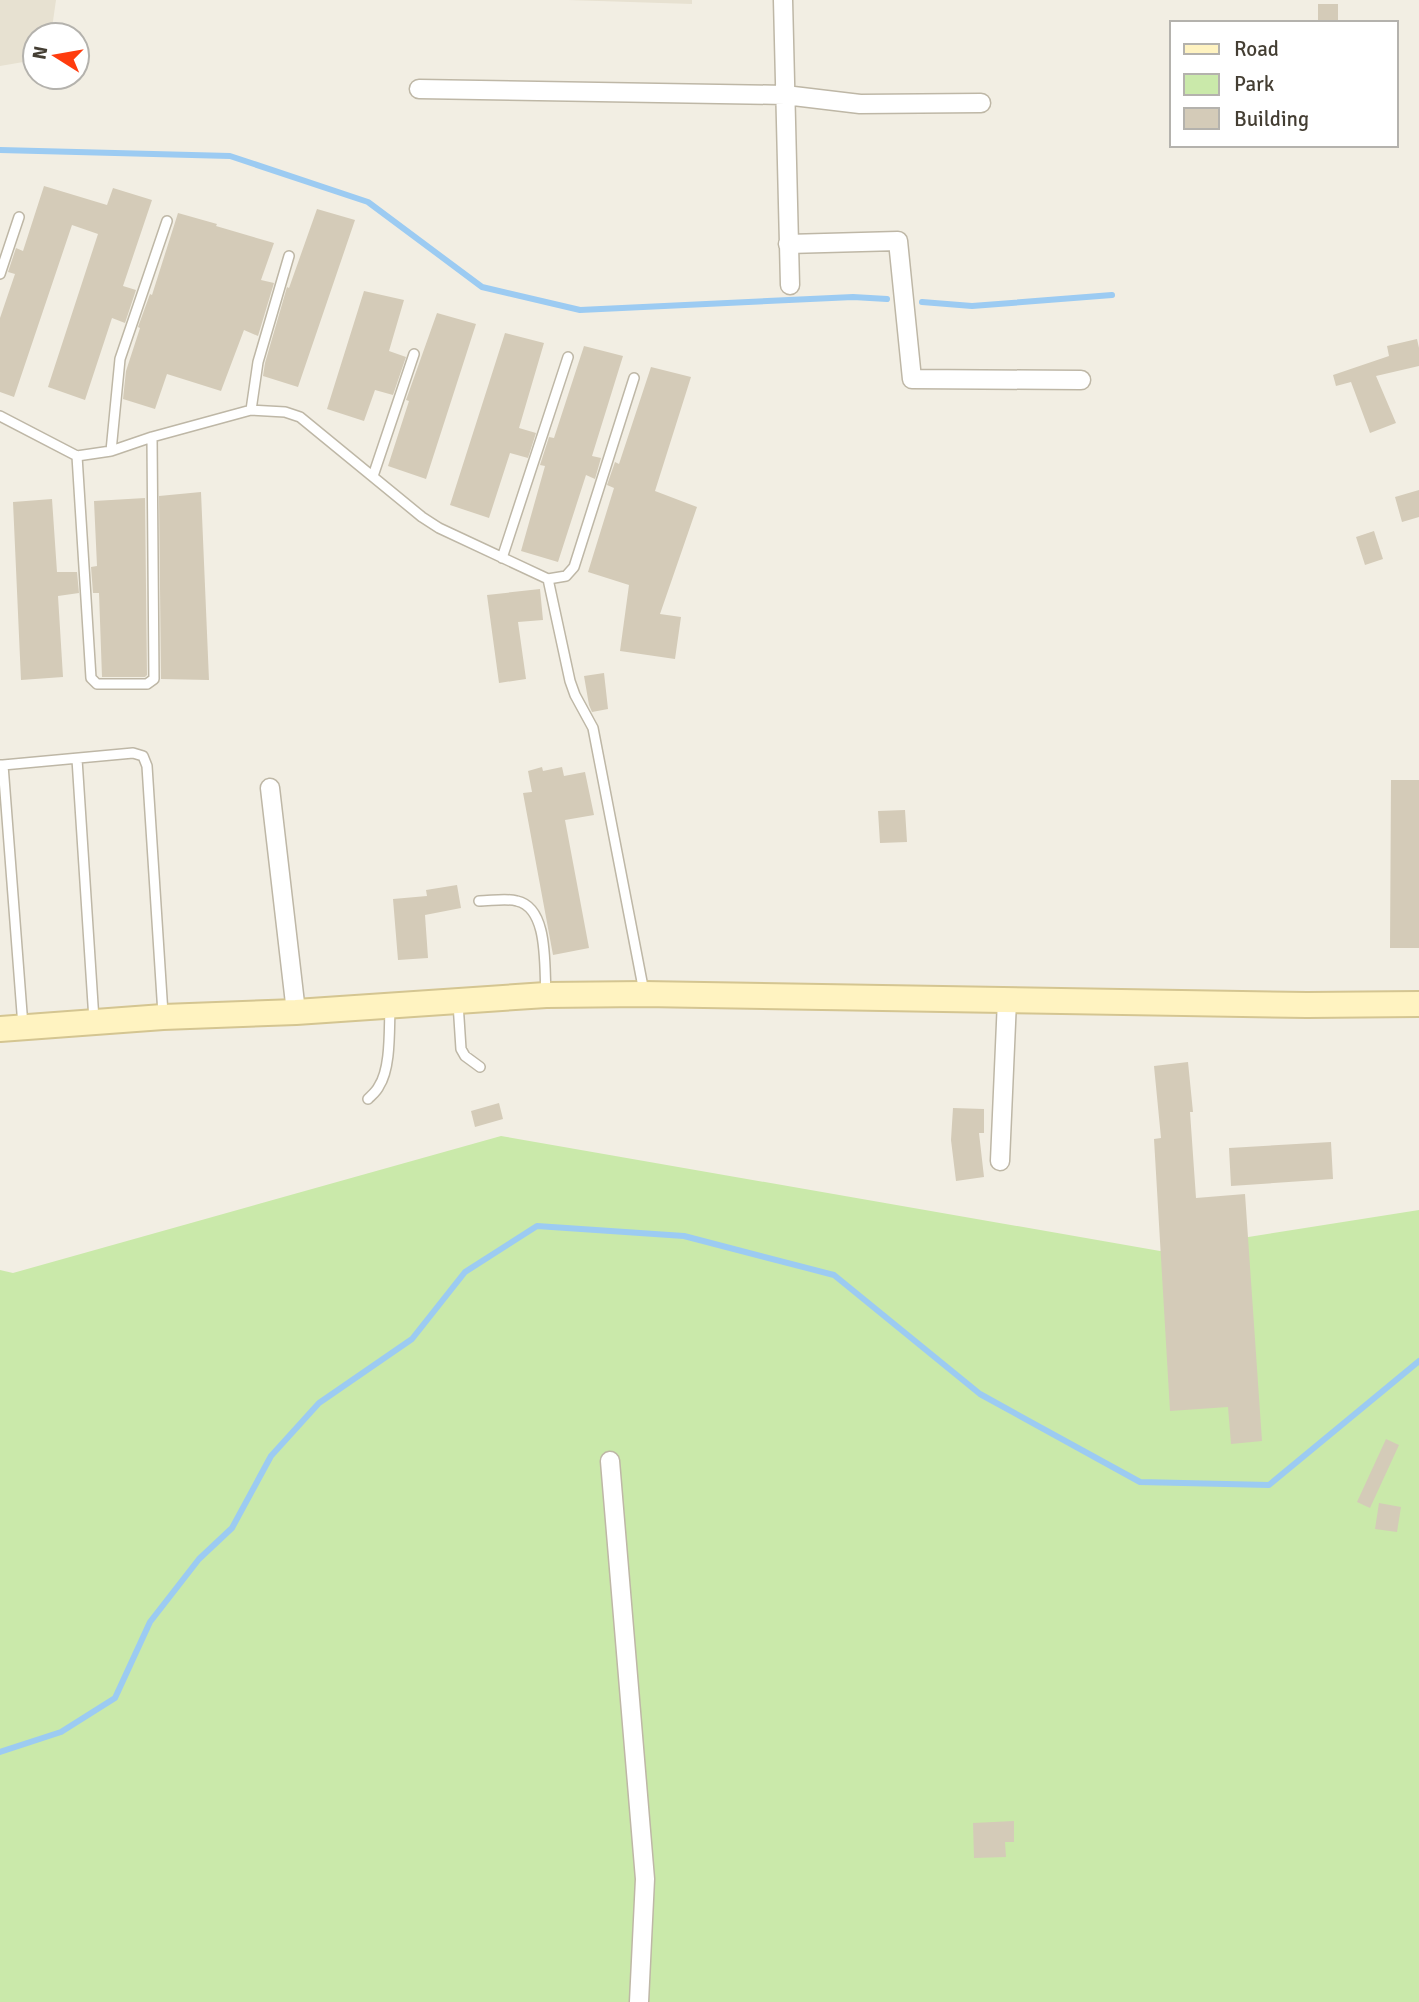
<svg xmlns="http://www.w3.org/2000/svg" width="1419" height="2002" viewBox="0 0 1419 2002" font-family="Signika,sans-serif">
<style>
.residential{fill:#e7e1d1}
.green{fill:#cae9aa}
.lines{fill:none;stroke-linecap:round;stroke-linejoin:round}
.stream{stroke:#9ccbf2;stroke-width:6}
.building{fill:#d4cbb8}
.lane-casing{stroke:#beb7a6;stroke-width:12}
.street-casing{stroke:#beb7a6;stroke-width:21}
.secondary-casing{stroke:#d4c591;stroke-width:28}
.lane{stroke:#fff;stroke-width:9}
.street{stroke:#fff;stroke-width:18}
.secondary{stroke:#fff3c1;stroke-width:24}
</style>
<rect width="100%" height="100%" fill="#f2eee3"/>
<path class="residential" d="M0 0H56L51 35H35V60L0 66Z
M568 0H692V4Z"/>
<path class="green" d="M501 1136 1160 1251 1419 1210V2002H0V1270L13 1273Z"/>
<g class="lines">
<path class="stream" d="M0 150 230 156 368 202 482 287 580 310 853 297 887 299
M922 302 972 306 1112 295
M0 1752 61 1732 115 1698 150 1622 199 1559 232 1528 271 1456 319 1403 412 1339 465 1272 537 1226 684 1236 834 1275 980 1394 1140 1482 1269 1485 1419 1361"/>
</g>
<path class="building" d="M1318 4H1338V23H1318Z
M44 186 107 205 113 188 152 200 123 286 136 290 125 323 112 318 85 400 48 387 98 234 72 225 14 397 0 392V318L15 274 8 272 16 248 23 251Z
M317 209 355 220 298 387 263 376 265 363 287 287 289 288Z
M178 213 217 224 216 226 274 243 261 280 274 283 258 336 244 330 221 391 167 374 155 409 123 399 126 371 140 328 138 327 150 294 152 295Z
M364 291 404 300 389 351 406 357 393 395 375 390 364 421 327 409Z
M437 313 476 324 426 479 388 466 409 401 406 400Z
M505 333 544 343 519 428 536 433 528 458 510 453 489 518 450 505Z
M1417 339 1419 348V366L1376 376 1396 423 1370 433 1351 382 1336 386 1333 375 1389 356 1387 346Z
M584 346 623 356 592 456 601 458 595 479 586 475 558 562 521 551 545 466 540 465 549 437 554 438Z
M651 367 691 377 655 491 697 507 660 614 681 617 675 659 620 651 629 585 588 572 614 488 607 485 615 462 619 464Z
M1419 490V517L1402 522 1395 497Z
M201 492 209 680 161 679 159 496Z
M145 498 147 675 145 677H102L99 593H93L91 567 97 566 94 501Z
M52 499 57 572H77L79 593 58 596 63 677 21 680 13 502Z
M1374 531 1383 559 1365 565 1356 537Z
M540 589 543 620 518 622 526 679 499 683 487 595Z
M604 673 608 709 592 712 589 705 584 676Z
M542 767 543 771 562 767 564 776 585 772 594 815 565 820 589 948 553 955 523 793 532 792 528 771Z
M1391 780H1419V948H1390Z
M905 810 907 842 880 843 878 811Z
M457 885 461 908 425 915 428 958 398 960 393 899 427 896 426 890Z
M1188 1062 1193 1112H1190L1196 1198 1245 1194 1262 1441 1231 1444 1228 1407 1170 1411 1154 1139 1161 1138 1154 1066Z
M499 1103 503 1119 475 1127 471 1111Z
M953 1108 984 1109V1133H979L984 1177 956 1181 951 1140Z
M1331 1142 1333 1179 1231 1186 1229 1148Z
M1386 1439 1399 1445 1370 1508 1357 1502Z
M1379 1503 1401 1507 1397 1532 1375 1529Z
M1014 1821V1842H1005L1006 1857 974 1858 973 1823Z"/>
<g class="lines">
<defs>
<path id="lane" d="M0 274 19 217
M251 410 258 362 289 256
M0 416 77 456 111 451 152 437 251 410 285 412 300 417 422 517 439 528 548 579 570 681 575 695 593 728 644 992
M111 451 120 359 167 221
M77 456 91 678 97 684H147L154 679 152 437
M373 476 414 354
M502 558 568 357
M548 579 566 576 574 567 634 378
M77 759 94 1020
M0 765H3L23 1026
M3 765 133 753 143 756 147 766 163 1014
M479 901C491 901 506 898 517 901 549 908 544 967 546 993
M458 1003 461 1049 465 1056 480 1067
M368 1099C372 1095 377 1091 379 1086 391 1068 389 1030 390 1008"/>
<path id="street" d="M783 0 790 285
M419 89 785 95 860 104 981 103
M788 244 898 241 912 379 1081 380
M270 788 296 1012
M1000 1161 1007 1000
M610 1461 645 1879 639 2002"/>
<path id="secondary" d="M0 1029 163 1017 296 1012 546 995 644 994 1307 1005 1419 1004"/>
</defs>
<use href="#lane" class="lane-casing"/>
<use href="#street" class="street-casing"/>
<use href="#secondary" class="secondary-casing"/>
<use href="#lane" class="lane"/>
<use href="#street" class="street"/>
<use href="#secondary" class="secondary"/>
</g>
<rect x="1170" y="21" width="228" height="126" fill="#ffffff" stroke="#b4b2ad" stroke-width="2"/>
<rect x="1184" y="44" width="35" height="10" fill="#fff3c1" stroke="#b4b2ad" stroke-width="2"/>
<text x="1234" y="56" font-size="21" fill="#443e33">Road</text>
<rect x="1184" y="74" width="35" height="21" fill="#cae9aa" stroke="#b4b2ad" stroke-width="2"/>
<text x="1234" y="91" font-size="21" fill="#443e33">Park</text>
<rect x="1184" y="108" width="35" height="21" fill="#d4cbb8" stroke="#b4b2ad" stroke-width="2"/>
<text x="1234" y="126" font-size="21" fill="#443e33">Building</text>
<g transform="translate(56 56) rotate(281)"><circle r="33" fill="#ffffff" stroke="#b4b2ad" stroke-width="2"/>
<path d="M0-5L12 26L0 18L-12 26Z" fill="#ff3c0e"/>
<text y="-10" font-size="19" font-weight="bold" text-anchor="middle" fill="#443e33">N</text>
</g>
</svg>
